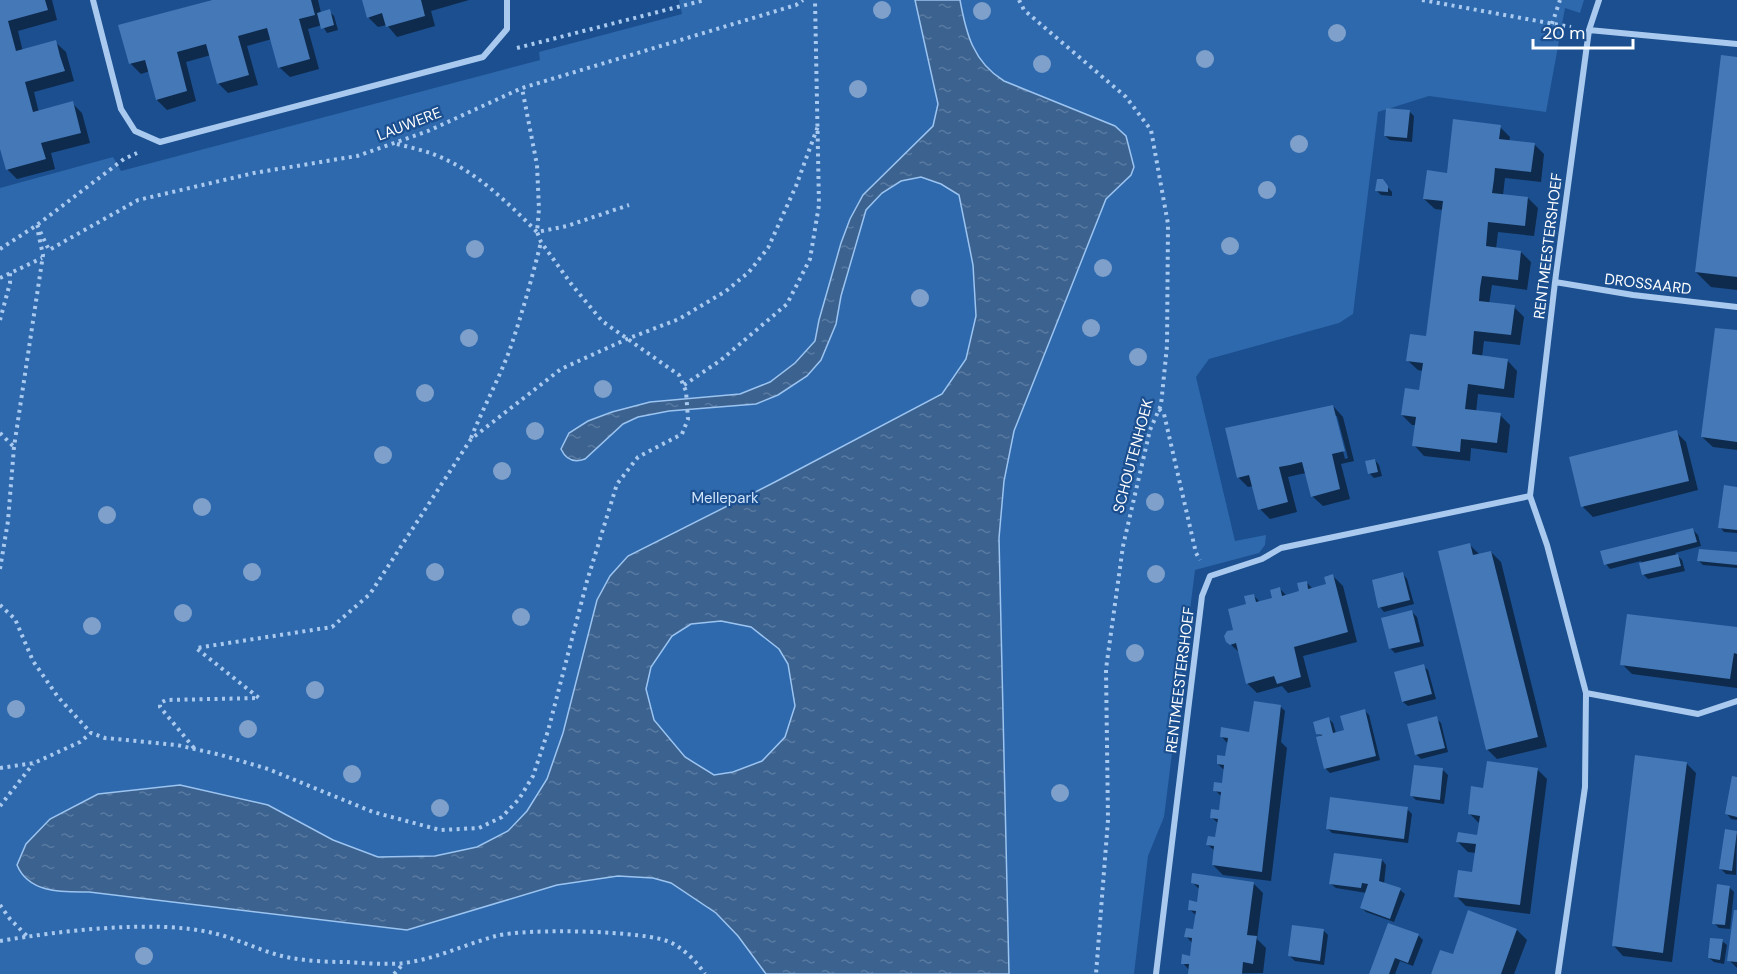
<svg xmlns="http://www.w3.org/2000/svg" width="1737" height="974" viewBox="0 0 1737 974" font-family="'DM Sans',sans-serif">
<style>
.park{fill:#2e69ad}
.water{fill:url(#water-ripples);stroke:#9cc4f0;stroke-width:1.5;fill-rule:evenodd}
.shadow{fill:#0007;fill-rule:evenodd}
.building{fill:#4478b7}
.lines{fill:none;stroke-linecap:round;stroke-linejoin:round}
.path{stroke:#a9c9ee;stroke-width:4;stroke-dasharray:3 4.5;stroke-linecap:butt}
.street{stroke:#a9c9ee;stroke-width:6}
.tree{fill:#7ea0ca}
.labels{text-anchor:middle;stroke-width:4.5;stroke-linejoin:round;paint-order:stroke}
.street-label{font-size:15px;fill:#fff;stroke:#1b4f8f}
.park-label{font-size:15px;fill:#cfe3fa;stroke:#1b4f8f}
</style>
<defs>
<pattern id="water-ripples" width="26" height="14" patternUnits="userSpaceOnUse" patternTransform="scale(1.5)"><rect width="26" height="14" fill="#3c6290"/><path d="M2 4q2-2 4 0t4 0M15 11q2-2 4 0t4 0" fill="none" stroke="#597aa1"/></pattern>
</defs>
<rect width="100%" height="100%" fill="#1b4f8f"/>
<path class="park" d="M679 0H1584L1580 13 1565 8 1546 112 1429 96 1378 112 1353 314 1339 323 1209 359 1196 377 1235 541 1266 535 1265 545 1259 553 1195 570 1164 817 1148 856 1134 974H0V188L113 157 121 171 540 60 539 52 682 14Z"/>
<path class="water" d="M915 0H960C966 33 973 62 1004 81L1115 126 1126 136 1134 167 1131 175 1106 199 1014 431 1004 481 999 538 1009 974H766L738 936 716 913 671 883 653 878 618 876 557 885 407 930 89 892C64 892 29 894 17 865L26 844 50 819 98 794 180 785 268 805 333 840 378 857 435 856 477 847 508 831 527 811 547 779 563 733 597 600 610 576 628 556 775 482 942 394 966 359 976 316 973 265 959 195 941 184 921 177 901 181 882 193 866 210 841 296 836 324 821 360 807 376 778 395 756 404 669 411 638 417 623 424 585 459C574 463 566 460 561 449L569 433 588 421 612 412 650 402 740 394 770 382 795 363 815 341 819 320 841 243 850 219 863 195 933 126 938 104ZM721 621 751 627 779 649 788 664 795 706 785 737 762 761 733 772 714 775 685 757 654 720 646 689 651 667 672 636 691 624Z"/>
<path class="shadow" d="M0 0H52L57 20 18 31 22 48 23 50 55 42 66 52 74 81 34 92 38 109 39 111 72 103 82 113 90 143 51 153 55 169 17 179 7 169 0 143Z
M212 0H318L321 13 329 11 334 16 338 30 327 33 322 25 308 29 319 69 290 77 279 67 272 39 247 46 258 85 228 93 218 83 211 55 186 62 196 101 167 110 157 100 150 71 141 74 131 64 120 26Z
M364 0H469L431 11 435 26 397 37 387 25 378 27 368 17Z
M1737 59V290L1711 287 1696 272Z
M1409 111 1414 116 1412 142 1390 140 1385 136Z
M1500 127 1510 137 1509 142 1534 144 1544 154 1541 182 1505 178 1503 195 1528 198 1538 208 1534 236 1498 232 1496 249 1521 252 1531 262 1527 290 1492 285 1489 304 1514 307 1524 317 1520 345 1484 341 1482 357 1507 360 1517 371 1514 398 1478 394 1476 412 1500 415 1510 425 1507 453 1471 448 1470 461 1424 456 1414 445 1416 425H1412L1402 415 1421 392 1423 371 1418 370 1407 360 1427 338 1443 210 1435 209 1424 199Z
M1382 181 1392 192V196L1381 195 1377 191Z
M1737 332V450L1713 447 1702 437Z
M1333 406 1343 417 1354 461 1341 464 1350 499 1323 506 1312 496 1307 473 1301 474 1288 477 1297 512 1270 519 1260 509 1254 486 1248 487 1238 477ZM1334 416H1337L1348 458 1345 459Z
M1676 432 1686 442 1698 490 1593 517 1583 507Z
M1375 460 1379 465 1382 476 1374 478 1370 474Z
M1737 488V533L1724 532 1720 527Z
M1693 530 1698 535 1701 546 1675 553 1682 560 1685 571 1648 579 1644 575 1641 561 1610 569 1606 564Z
M1469 544 1480 555 1491 552 1501 562 1547 747 1497 759 1487 749Z
M1737 554V568L1703 565 1699 561Z
M1403 574 1407 579 1414 604 1384 612 1380 607Z
M1333 576 1343 586 1357 642 1303 656 1311 687 1288 693 1282 686 1257 693 1247 683 1240 653 1227 641 1253 595 1260 602 1274 599 1280 589 1287 596 1301 592 1306 582 1313 589 1328 586Z
M1412 612 1417 617 1424 646 1395 653 1390 648Z
M1737 628V688L1632 674 1622 664Z
M1423 666 1428 670 1436 699 1408 706 1403 702Z
M1280 706 1285 711 1281 742 1287 748 1271 881 1223 875 1213 865 1215 851 1208 845 1217 839 1219 824 1211 817 1220 812 1222 797 1215 790 1224 784 1225 771 1218 764 1226 757 1228 744 1222 737 1250 733Z
M1365 711 1369 715 1380 760 1330 773 1325 768 1321 737 1318 733 1329 719 1333 723 1336 733 1345 731Z
M1436 718 1441 723 1448 752 1421 759 1416 754Z
M1686 763 1696 773 1672 962 1623 956 1613 945Z
M1537 769 1547 779 1530 914 1466 906 1456 896 1473 874 1476 853 1468 852 1458 842 1478 837 1480 824 1469 813 1484 790Z
M1443 770 1448 775 1444 804 1416 800 1411 795Z
M1737 778V820L1731 819 1727 814Z
M1407 809 1412 814 1408 843 1332 833 1328 829Z
M1737 832 1736 875 1726 874 1721 869Z
M1382 860 1386 865 1384 884 1400 890 1405 894 1394 922 1366 912 1361 907 1367 893 1336 888 1331 884Z
M1192 882 1253 883 1263 893 1257 939 1266 948 1263 973 1190 974V971L1183 963 1191 957 1193 944 1186 936 1195 930 1197 916 1189 909 1198 903 1200 890Z
M1729 887 1734 892 1730 929 1719 928 1714 923Z
M1737 912V968L1729 960Z
M1323 930 1328 935 1324 965 1295 961 1290 956Z
M1517 930 1527 940 1514 974H1433L1453 956Z
M1418 935 1423 940 1413 966 1400 961 1395 974H1371Z
M1722 941 1727 945 1724 964 1714 962 1709 958Z"/>
<path class="building" d="M0 0H45L48 10 8 21 16 51 56 40 60 56 65 71 25 82 33 112 73 101 81 133 41 143 46 159 6 170 0 149Z
M212 0H311L315 15 299 19 310 59 278 68 267 28 238 36 249 75 217 84 206 44 177 52 187 91 156 100 145 60 129 64 118 25Z
M362 0H421L425 16 386 27 382 13 367 18Z
M330 9 334 25 321 29 317 13Z
M1721 55 1737 57V277L1695 272Z
M1386 108 1410 110 1407 138 1384 136Z
M1453 119 1501 125 1499 139 1535 143 1531 172 1495 168 1494 179 1492 193 1528 197 1525 226 1488 222 1486 246 1521 251 1518 280 1482 276 1480 288 1479 301 1515 305 1511 335 1474 331 1472 354 1508 359 1504 389 1468 384 1465 409 1501 413 1497 443 1461 439 1460 452 1412 446 1416 417 1401 415 1405 388 1419 390 1423 363 1406 361 1410 334 1426 336 1443 201 1423 199 1427 170 1447 173Z
M1377 179H1383L1388 186V192L1375 191Z
M1715 328 1737 330V442L1701 437Z
M1333 405 1345 451 1332 454 1340 489 1311 497 1302 462 1290 465 1279 467 1288 502 1258 510 1249 475 1237 478 1225 428Z
M1677 430 1689 481 1581 507 1569 457Z
M1375 459 1378 472 1368 474 1365 461Z
M1724 485 1737 487V530L1718 528Z
M1693 528 1697 542 1604 565 1600 551Z
M1470 543 1473 555 1491 551 1538 737 1486 750 1438 551Z
M1699 549 1737 552V565L1697 561Z
M1678 554 1681 566 1642 575 1639 563Z
M1403 572 1410 600 1378 608 1372 580Z
M1333 574 1348 632 1294 647 1301 677 1277 684 1274 676 1246 684 1236 643 1230 645 1226 642 1224 636 1227 631 1233 630 1228 609 1246 604 1244 596 1254 594 1256 602 1272 598 1270 590 1280 587 1282 596 1299 591 1297 583 1307 581 1308 589 1326 584 1324 577Z
M1412 610 1420 642 1389 649 1381 618Z
M1627 614 1737 627V654L1734 653 1730 679 1620 665Z
M1424 664 1432 694 1402 702 1394 672Z
M1254 701 1281 705 1262 872 1212 865 1214 846 1206 845 1208 836 1215 837 1218 819 1210 818 1211 809 1219 810 1221 792 1213 791 1214 782 1222 783 1224 765 1217 764V755L1225 756 1228 738 1220 737 1221 727 1249 732Z
M1365 709 1376 756 1324 769 1316 737 1323 735 1316 734 1313 722 1329 717 1333 733 1344 730 1340 716Z
M1437 716 1445 748 1415 755 1407 724Z
M1635 755 1687 762 1663 953 1612 946Z
M1487 761 1538 768 1520 905 1454 897 1458 870 1472 872 1476 844 1456 842 1458 832 1477 835 1480 816 1468 814 1471 786 1483 788Z
M1414 765 1443 768 1440 800 1410 796Z
M1732 776 1737 777V817L1725 814Z
M1330 797 1408 807 1404 839 1326 829Z
M1725 829 1737 831 1732 871 1719 869Z
M1334 853 1382 859 1379 881 1401 888 1390 919 1360 908 1368 884 1362 883 1361 888 1329 884Z
M1192 873 1254 882 1247 935 1257 936 1253 964 1243 962 1242 974H1188L1189 964H1181L1182 954 1190 956 1192 938 1184 937 1186 928 1193 929 1196 911 1188 910 1189 900 1197 902 1199 885 1191 883Z
M1717 884 1730 886 1725 925 1712 924Z
M1468 910 1517 929 1501 974H1431L1440 950 1453 954Z
M1734 910H1737V962L1727 961Z
M1388 923 1419 934 1408 963 1395 958 1389 974H1369Z
M1292 925 1324 929 1320 961 1288 956Z
M1710 938 1723 939 1720 960 1708 958Z"/>
<g class="lines">
<path class="path" d="M1019 0 1024 10 1126 97 1151 130 1168 224 1167 346 1161 405 1150 430 1123 546 1106 669 1108 820 1096 974
M1422 0 1571 27
M1552 24 1560 0
M517 48 705 0
M397 144C409 147 422 150 433 154 475 170 506 201 537 232L567 226 629 205
M37 225 49 250 138 200 254 173 357 156 428 131 522 88 796 5 803 0
M0 249 37 225 124 159 137 153
M0 278 42 258
M0 320 10 283V273
M684 385 721 360 787 304 810 259 819 205 815 0
M1159 409 1164 414 1196 553 1200 560
M0 433 14 447
M471 438C483 408 499 379 510 349 522 314 532 278 541 242
M0 569 8 521 14 447 43 255 38 232
M0 605 15 619 33 661 58 697 91 733
M194 748 160 707V703L166 700 259 698 196 648 332 627 370 594 471 439 561 369 627 339 679 319 726 291 749 272 768 248 796 186 818 126
M0 768 34 763 80 742 91 733 105 738 177 745 221 755 268 769 373 812 440 830 479 828 502 817 519 799 533 776 548 731 587 581 617 484 638 457 682 434 688 419 686 391 679 375 602 321 572 285 541 242 537 232 539 209 537 165 522 88
M0 806 33 764
M0 905 10 919 27 936
M0 941C59 931 155 919 213 933 239 939 264 953 291 958 308 961 328 962 345 962 364 963 386 965 404 963 436 959 466 944 496 936 525 928 647 930 672 943 686 951 696 961 705 974
M394 974 404 963"/>
<path class="street" d="M93 0 121 109 135 131 160 142 483 57 507 29V0
M1589 30 1737 44
M1555 282 1633 295 1737 307
M1586 693 1698 714 1737 701
M1156 974 1202 596 1210 576 1262 559 1281 548 1530 496
M1558 974 1585 787 1586 693 1547 545 1530 496 1555 282 1589 30 1599 0"/>
</g>
<g class="tree">
<circle cx="882" cy="10" r="9"/>
<circle cx="982" cy="11" r="9"/>
<circle cx="1337" cy="33" r="9"/>
<circle cx="1205" cy="59" r="9"/>
<circle cx="1042" cy="64" r="9"/>
<circle cx="858" cy="89" r="9"/>
<circle cx="1299" cy="144" r="9"/>
<circle cx="1267" cy="190" r="9"/>
<circle cx="1230" cy="246" r="9"/>
<circle cx="475" cy="249" r="9"/>
<circle cx="1103" cy="268" r="9"/>
<circle cx="920" cy="298" r="9"/>
<circle cx="1091" cy="328" r="9"/>
<circle cx="469" cy="338" r="9"/>
<circle cx="1138" cy="357" r="9"/>
<circle cx="603" cy="389" r="9"/>
<circle cx="425" cy="393" r="9"/>
<circle cx="535" cy="431" r="9"/>
<circle cx="383" cy="455" r="9"/>
<circle cx="502" cy="471" r="9"/>
<circle cx="1155" cy="502" r="9"/>
<circle cx="202" cy="507" r="9"/>
<circle cx="107" cy="515" r="9"/>
<circle cx="252" cy="572" r="9"/>
<circle cx="435" cy="572" r="9"/>
<circle cx="1156" cy="574" r="9"/>
<circle cx="183" cy="613" r="9"/>
<circle cx="521" cy="617" r="9"/>
<circle cx="92" cy="626" r="9"/>
<circle cx="1135" cy="653" r="9"/>
<circle cx="315" cy="690" r="9"/>
<circle cx="16" cy="709" r="9"/>
<circle cx="248" cy="729" r="9"/>
<circle cx="352" cy="774" r="9"/>
<circle cx="1060" cy="793" r="9"/>
<circle cx="440" cy="808" r="9"/>
<circle cx="144" cy="956" r="9"/>
</g>
<g class="labels">
<g class="street-label">
<text transform="translate(409 124) rotate(-21)" y="5">LAUWERE</text>
<text transform="translate(1548 246) rotate(-83)" y="5">RENTMEESTERSHOEF</text>
<text transform="translate(1648 284) rotate(7)" y="5">DROSSAARD</text>
<text transform="translate(1133 456) rotate(-75)" y="5">SCHOUTENHOEK</text>
<text transform="translate(1180 680) rotate(-83)" y="5">RENTMEESTERSHOEF</text>
</g>
<g class="park-label">
<text x="725" y="503">Mellepark</text>
</g>
</g>
<path d="M1533 39v9h100v-9" fill="none" stroke="#ffffff" stroke-width="3"/>
<text x="1542" y="39" font-size="18" fill="#ffffff" stroke="#1b4f8f" stroke-width="4.5" paint-order="stroke">20 m</text>
</svg>
